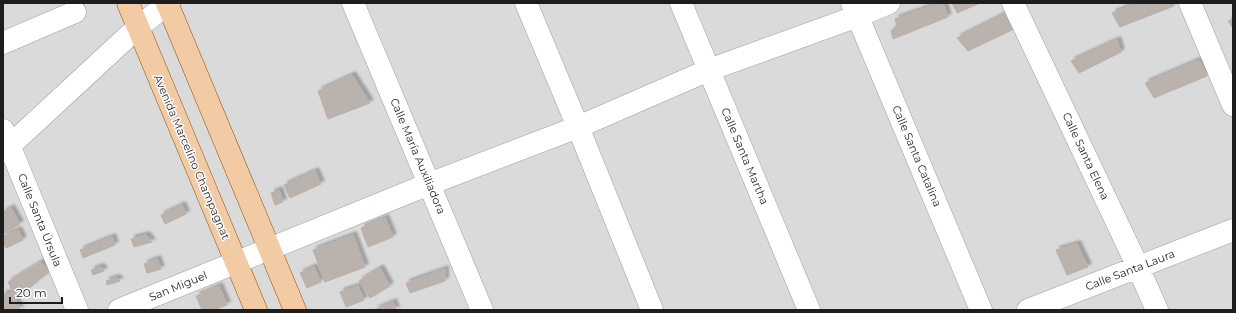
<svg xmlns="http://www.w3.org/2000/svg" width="1236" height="313" viewBox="0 0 1236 313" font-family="Montserrat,sans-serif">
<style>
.residential{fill:#dbdada}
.building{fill:#bab2ad;stroke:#bdafa8;filter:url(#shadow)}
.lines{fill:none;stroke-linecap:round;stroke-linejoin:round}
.minor-casing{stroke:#9e9e9e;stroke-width:23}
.major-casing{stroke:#88550f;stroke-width:23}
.minor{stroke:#fff;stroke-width:22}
.major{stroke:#f2caa4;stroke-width:22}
.labels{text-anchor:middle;stroke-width:3;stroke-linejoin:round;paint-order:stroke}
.street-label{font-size:11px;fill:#1d1d1d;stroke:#fff}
</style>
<defs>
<filter id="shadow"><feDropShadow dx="3.5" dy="-3.5" stdDeviation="1" flood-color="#0004"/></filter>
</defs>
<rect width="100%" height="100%" fill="#ede9e4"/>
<path class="residential" d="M3 3H1233V310H3Z"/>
<path class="building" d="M940 3H943L948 17 893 39 891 31 897 26 895 19Z
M952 3H980L957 13Z
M1138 3H1173L1174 6 1120 27 1112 13Z
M1007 13 1016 28 968 51 957 38Z
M1233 19V28L1228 21Z
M1117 40 1121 52 1079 73 1071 61Z
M1199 60 1207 76 1154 98 1145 83Z
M352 75 370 103 328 119 318 91Z
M315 171 321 184 290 198 284 185Z
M279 190 283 202 275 205 271 193Z
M182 205 186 214 165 224 161 215Z
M11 208 20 224 3 234V212Z
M385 218 393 237 368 247 361 228Z
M18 230 23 240 6 248 3 241V236Z
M146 235 152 242 134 247 131 239Z
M353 235 365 267 325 282 313 250Z
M112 237 115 245 83 258 80 250Z
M1077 244 1088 267 1067 275 1056 250Z
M157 259 161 269 147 273 144 264Z
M41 262 49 272 24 292 13 293 8 282Z
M101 267 104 271 93 275 91 270Z
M314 267 321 282 307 288 300 273Z
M380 268 390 286 370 298 359 281Z
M445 269V281L410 293 406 283Z
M116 278 120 281 107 285 106 281Z
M219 286 227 305 214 310H202L196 296Z
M358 286 364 300 346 307 340 292Z
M13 293 20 310H3V294Z
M393 302 396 310H374Z"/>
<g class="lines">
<defs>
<path id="minor" d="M353 3 482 310
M526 3 578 127 652 310
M681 3 809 310
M852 3 981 310
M1013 3 1138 267 1157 310
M1190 3 1233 105
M3 43 75 12
M3 130 77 310
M3 152 138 27 169 3
M119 310 429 184 578 127 709 70 858 16 889 3
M1028 310 1233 230"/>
<path id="major" d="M128 3 256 310
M167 3 295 310"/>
</defs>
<use href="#minor" class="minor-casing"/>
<use href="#major" class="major-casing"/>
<use href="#minor" class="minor"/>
<use href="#major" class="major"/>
</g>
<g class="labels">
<g class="street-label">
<text transform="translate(418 156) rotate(67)" y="4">Calle María Auxiliadora</text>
<text transform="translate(745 156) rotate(67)" y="4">Calle Santa Martha</text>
<text transform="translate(917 156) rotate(67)" y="4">Calle Santa Catalina</text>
<text transform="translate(1086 156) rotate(65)" y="4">Calle Santa Elena</text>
<text transform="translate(192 157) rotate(67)" y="4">Avenida Marcelino Champagnat</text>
<text transform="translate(40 220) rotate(68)" y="4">Calle Santa Úrsula</text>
<text transform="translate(1130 270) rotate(-21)" y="4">Calle Santa Laura</text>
<text transform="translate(178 286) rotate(-22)" y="4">San Miguel</text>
</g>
</g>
<rect width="1236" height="313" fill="none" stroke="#1d1d1d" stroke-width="8"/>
<path d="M10 297v6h52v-6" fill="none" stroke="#1d1d1d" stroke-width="2"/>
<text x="16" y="297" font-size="12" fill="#1d1d1d" stroke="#ffffff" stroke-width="3" paint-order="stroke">20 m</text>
</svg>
